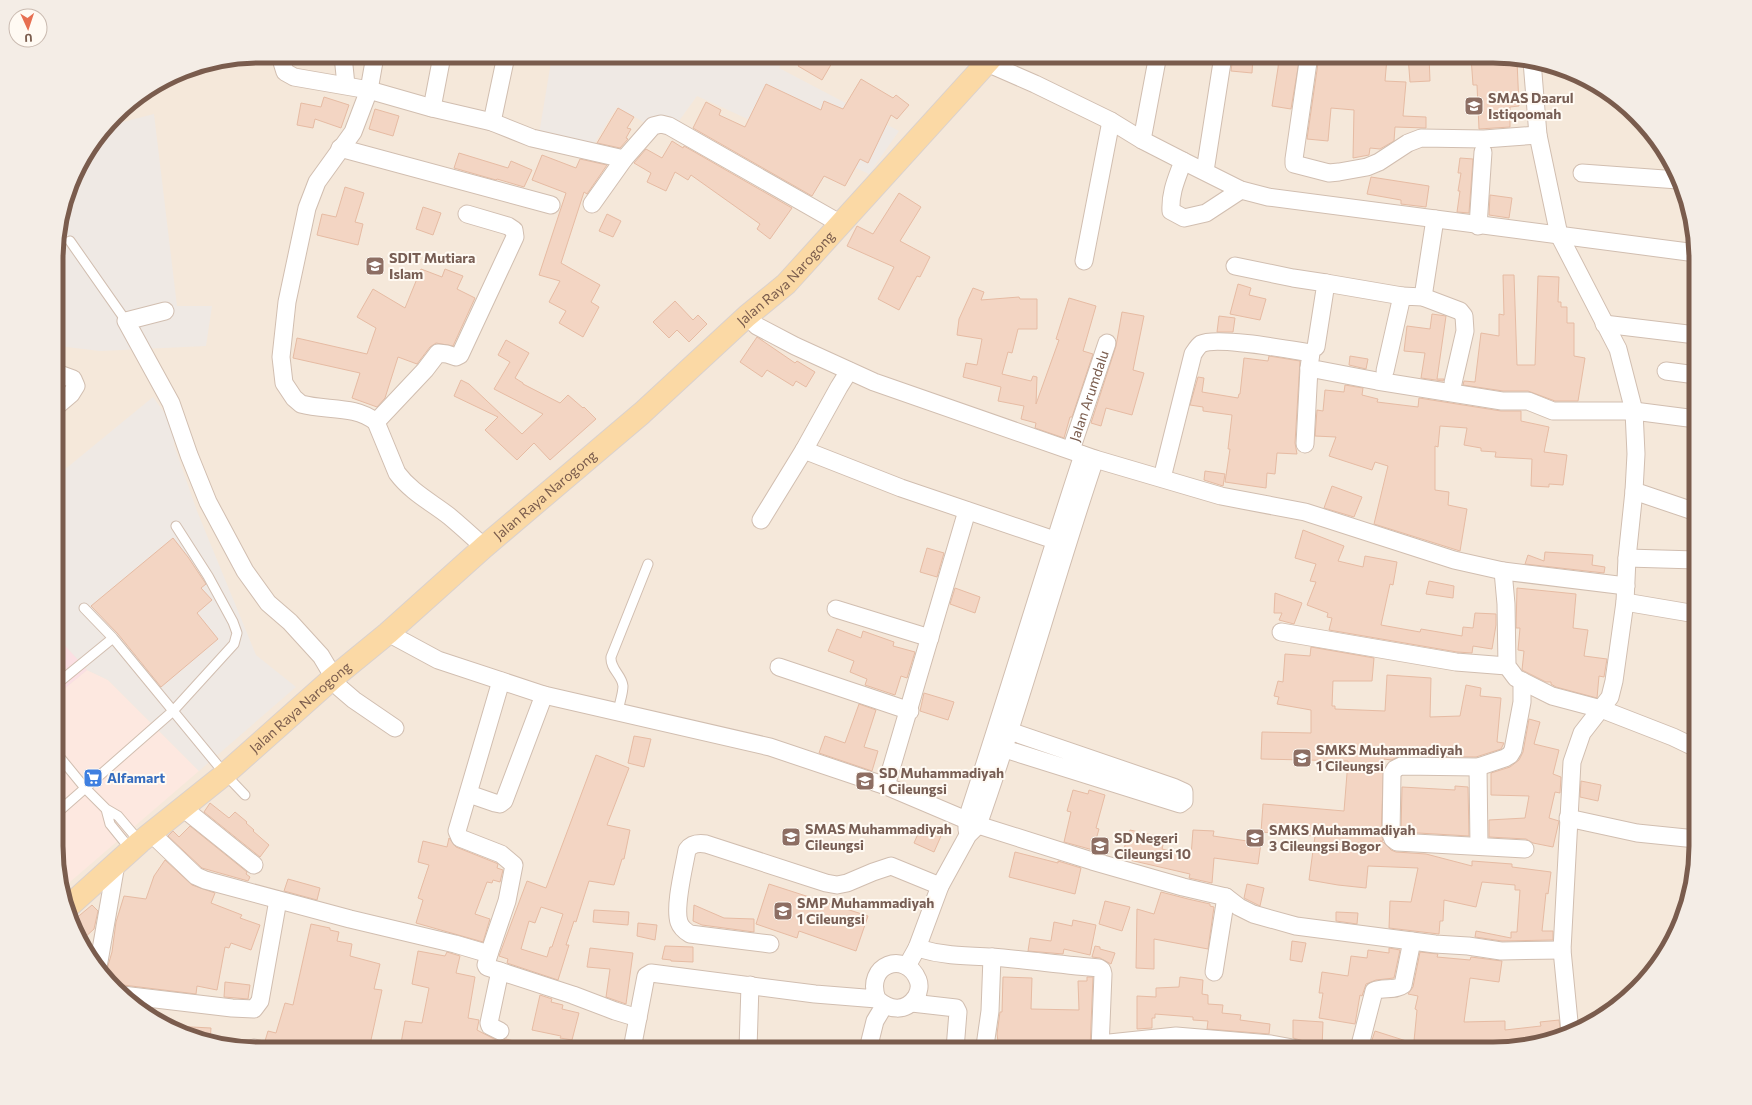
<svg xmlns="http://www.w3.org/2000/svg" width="1752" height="1105" viewBox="0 0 1752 1105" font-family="Commissioner,sans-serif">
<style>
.residential{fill:#f5e8da}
.commercial{fill:#fde8e0}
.industrial{fill:#efe9e4}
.medical{fill:#fbdfe3}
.building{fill:#f3d5c3;stroke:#e6bba3;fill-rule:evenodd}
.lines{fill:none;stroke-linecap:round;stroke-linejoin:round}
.service-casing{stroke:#d1beb0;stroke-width:11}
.minor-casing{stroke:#d1beb0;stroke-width:19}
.primary-casing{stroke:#dad1cd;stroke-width:24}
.service{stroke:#fff;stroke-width:9}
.minor{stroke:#fff;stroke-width:17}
.primary{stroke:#fbd9a5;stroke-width:22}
.labels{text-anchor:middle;stroke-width:4;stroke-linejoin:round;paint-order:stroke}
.education-label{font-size:14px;font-weight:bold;fill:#785e54;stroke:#fffaf3;text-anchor:start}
.street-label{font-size:14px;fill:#7a5c4d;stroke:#fffaf3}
.shop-label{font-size:14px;font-weight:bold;fill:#366cbe;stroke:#fffaf3;text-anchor:start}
.rim{fill:none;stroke:#7a5c4d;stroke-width:5}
</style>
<rect width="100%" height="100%" fill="#fdf6ec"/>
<path class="residential" d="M259 56H1493L1546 63 1606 90 1637 116 1669 158 1689 206 1696 246V859L1685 911 1662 959 1636 990 1594 1022 1546 1042 1506 1049H259L194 1038 146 1015 115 989 83 948 58 872V233L77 169 125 106 181 71Z"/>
<path class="commercial" d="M87 670 108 680 199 771 63 888 58 872V694Z"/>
<path class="industrial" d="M552 56H785L779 68 899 131 869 174 697 96 668 136 617 107 587 155 538 140Z
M154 114 177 306H212L206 346 100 351 58 346V233L77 169 111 125Z
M153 397 174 426V445L197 511 256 655 296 687 199 771 108 680 87 670 58 638V475Z"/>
<path class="medical" d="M58 638 87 670 58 694Z"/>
<path class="building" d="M804 56H836L822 80 798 66Z
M1233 56H1253L1252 73 1231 71Z
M1279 56H1300L1291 109 1272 106 1278 68Z
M1316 56H1370V57L1387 58 1385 81 1406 82 1403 116 1426 117V128L1395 127 1394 141 1380 149 1370 148 1369 155 1353 158 1354 110 1331 108 1328 141 1307 139 1318 63Z
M1408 56H1429L1430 81 1410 82Z
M1496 56V62L1517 61 1519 106 1510 107V127L1479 129 1477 85H1473L1471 57Z
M861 79 893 98 896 95 909 105 897 119 891 115 868 163 860 159 845 186 824 176 812 196 693 128 706 102 721 110 719 115 745 127 766 84 821 110 824 101 843 109Z
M324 97 349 105 341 128 315 119 313 128 297 125 301 103 321 107Z
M618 108 634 117 627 128 631 129 626 138 628 139 620 148 597 143Z
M375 109 399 116 393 136 369 129Z
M672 141 683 148 684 146 792 208 770 239 757 229 760 224 691 175 688 180 675 172 666 191 647 182 651 173 634 163 646 149 662 158Z
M459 153 508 168 511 161 532 170 524 187 497 179 496 180 454 168Z
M542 155 576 168 580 159 607 165 587 194 584 192 561 263 600 285 591 302 599 307 583 337 559 323 566 311 549 302 560 281 539 275 566 193 532 180Z
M1460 158 1473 159 1469 213 1457 212 1460 191H1458L1461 173H1458Z
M1371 177 1429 186 1426 207 1401 204V200L1367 194Z
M345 187 364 193 355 222 363 224 358 245 317 235 322 214 336 217Z
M899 193 921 207 900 241 930 257 920 277 917 276 899 310 878 299 894 267 847 246 857 226 873 234Z
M1490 195 1512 198 1509 218 1489 215Z
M423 207 441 213 433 235 416 229Z
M607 214 621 221 613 237 599 231Z
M421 269 442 277 445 269 463 276 457 289 475 298 453 346 436 343 430 347 417 364 398 357 385 398 377 407 352 398 360 373 293 358 297 338 367 354 376 328 357 317 373 289 405 308Z
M1503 275H1514L1517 365H1535L1538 276 1559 277 1558 302H1561V307H1567V323H1574V356L1585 358 1578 401H1555L1528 391H1503L1463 385 1464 381 1475 382 1481 333 1499 336V314L1504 315Z
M1238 284 1251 288 1249 295 1266 299 1260 320 1230 314Z
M973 288 984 292 981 300 1019 297 1020 299H1037V329H1018L1012 353 1008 352 1002 374 1031 381 1033 376 1037 377 1036 404 1059 340 1056 339 1069 298 1096 306 1083 351 1093 354 1072 417H1070L1064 438 1035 428 1036 423 1021 419 1024 406 998 401 1001 387 963 377 966 363 977 365 982 339 957 335 959 319Z
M675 301 693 320 698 315 707 324 689 342 677 330 669 338 653 322Z
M1122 312 1144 316 1133 370 1144 373 1132 415 1106 408 1101 426 1091 423 1116 346Z
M1432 314 1446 316 1437 379H1444L1443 381 1421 378 1425 353 1404 351 1407 326 1430 329Z
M1219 316 1235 318 1233 332H1217Z
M757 337 795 363 797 361 815 372 806 387 796 381 793 386 767 370 762 377 740 362Z
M506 340 529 353 515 378 523 383V384L560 403 568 395 583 408 584 407 596 419 550 460 534 443 517 460 485 430 498 417 454 396 461 380 469 384 522 434 543 414 494 389 510 362 498 355Z
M1269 356 1300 361 1295 443 1297 454 1277 453 1275 474 1267 473 1266 488 1225 482 1230 449H1228L1232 415 1203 411V407L1190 405 1198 377 1204 378 1202 392 1238 398 1239 394H1240L1244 358 1268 361Z
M1350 356 1368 359 1366 369 1349 365Z
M1345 385 1363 388 1362 395 1378 399 1377 402 1418 407 1419 398 1501 411H1521V421L1549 427 1544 452 1567 455 1563 485 1549 484V487L1531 486 1532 459 1495 457 1496 452 1481 451V448L1464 445 1467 428 1440 426 1438 447 1435 446V490L1449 492 1448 505 1467 509 1460 551 1374 524 1388 466 1375 462 1372 470 1329 456 1336 437 1315 436 1317 410 1323 411 1325 390 1344 392Z
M1205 471 1225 474 1223 486 1204 480Z
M1332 486 1362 497 1354 517 1324 508Z
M1303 530 1344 546 1338 561 1363 567 1365 556 1397 562 1393 585 1390 584 1381 625 1420 632 1421 629 1462 636 1463 627 1473 628 1475 613 1496 614V625L1492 649 1473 646 1472 653 1457 652 1329 630 1332 618 1327 617 1328 613 1307 605 1316 582 1310 581 1316 564 1295 558Z
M173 538 188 557 206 584 201 588 212 600 197 613 218 639 161 687 118 634 91 606Z
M927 548 944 553 937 577 920 572Z
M1545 552 1593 555 1592 565 1605 567 1604 573 1525 564 1528 555 1544 561Z
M1429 581 1454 586 1453 598 1426 594Z
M955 588 980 597 975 613 950 604Z
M1517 588 1576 594 1573 628 1588 630 1584 656 1607 659 1604 677 1599 676 1597 698 1556 687 1551 684V682H1546L1522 670 1524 651 1518 650 1520 628H1516Z
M1275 593 1302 603 1294 624 1279 620 1282 613H1274Z
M837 629 861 638 863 631 894 642 893 646 915 652 907 678 901 676 895 695 865 685 867 679 850 672 854 661 828 651Z
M1311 647 1374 658 1372 681H1333L1332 706H1335V709L1385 711 1387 675 1431 678 1430 717 1460 716 1466 685 1481 688 1480 696 1501 698 1497 742 1504 743 1501 749 1476 757 1401 756 1391 760 1384 759 1381 834 1383 841H1380L1383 842 1391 850 1396 852 1426 854 1472 866V861L1512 864V867L1551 872 1548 894 1546 893 1542 931H1553V940L1502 941 1475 937 1476 931 1511 938V932H1517L1520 890H1515V885L1482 882 1476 907 1444 900 1443 921H1440L1439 934 1389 928 1390 901 1411 902 1418 868 1368 866 1366 888 1338 885 1309 880 1315 836 1261 832 1263 804 1344 811 1348 761 1261 759 1262 732 1311 733V710L1277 704 1279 697 1274 696 1278 681 1283 682 1285 654 1310 656Z
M924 693 954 702 948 720 920 711Z
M859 704 876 710 864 747 878 751 872 771 819 753 825 736 845 743Z
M1529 719 1540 722 1534 744 1559 750 1553 774 1561 777 1560 793 1555 792 1549 818 1559 821 1553 847 1533 843 1526 839 1489 837V820L1525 818 1529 796 1491 795V773L1510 767 1519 760 1523 752Z
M634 736 651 739 644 767 628 763Z
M596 755 629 768 607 825 630 830 624 859H622L614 885 589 881 576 922 574 921 566 945H569L558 980 507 963 508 959 499 956 527 881 546 888ZM541 907 563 914 552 947H550L547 957 521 949 529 921 535 923Z
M1581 781 1601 785 1598 801 1580 797Z
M1455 786 1468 787 1469 836 1401 832 1402 787 1455 790Z
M1073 790 1088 794 1089 790 1105 795 1096 828 1099 829 1093 850 1064 842 1071 812 1067 811Z
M210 803 229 818 235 812 247 822 246 823 254 830 253 831 269 845 260 857 204 812Z
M190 826 247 872 246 874 250 877 248 881 202 868 168 836 173 831 179 837Z
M921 827 941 836 934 852 914 843Z
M1130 830 1156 836 1155 839 1164 841 1162 849 1191 856 1193 830 1214 831 1213 836 1261 843 1258 864 1214 858 1212 883 1189 878 1190 874 1121 858Z
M449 838 456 847 496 863 498 864 497 868 503 870 500 882 493 880 492 883 487 882 475 914 490 919 483 942 416 923 423 900 418 898 429 865 418 862 423 841 447 847Z
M1015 852 1058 863V861L1081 868 1075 894 1009 877Z
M165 860 192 885 215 893 211 903 242 915 240 918 260 925 251 950 231 943 229 948 225 947 217 990 197 986 196 994 123 985 115 989 105 976 112 952 116 922 124 896 146 899 154 876Z
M288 879 320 888 317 900 284 891Z
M769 884 868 916 856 951 799 931 797 938 756 924Z
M1247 884 1264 888 1260 906 1244 898Z
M1161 892 1188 899 1210 904V906L1214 907 1208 949 1154 939V969L1136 968 1137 909 1154 914Z
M1105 901 1130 907 1122 931 1099 924Z
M92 905 98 911 94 929 83 939 78 933 74 920Z
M694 905 724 918 754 919V932L702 925 693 921Z
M594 910 629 912 628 925 593 922Z
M1336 912 1358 913 1357 924 1336 921Z
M1073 920 1096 925 1090 955 1064 949 1063 954 1028 951 1030 938 1051 941 1054 922 1072 926Z
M638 923 657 925 655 940 637 936Z
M311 924 330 928V930L339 932 337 941 352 944 350 956 380 964 374 989 382 990 369 1049H277L269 1047 265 1041 268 1031 276 1033 285 1003 293 1005Z
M1292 941 1306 943 1302 962 1290 960Z
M665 946 693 947V962L671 961V960L662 959Z
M1095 946 1100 947V949L1115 953 1111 964 1100 958 1092 957Z
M590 948 633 953 626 1004 606 997 610 969 587 967Z
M1389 948 1400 950 1394 978 1376 980 1366 984 1362 996 1360 995 1355 1024 1319 1018 1323 993H1319L1322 972 1348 976 1351 956 1367 958 1368 950 1389 953Z
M418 951 445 956 447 952 460 956 456 973 475 977 468 1018 479 1020 477 1030 496 1040 501 1041 506 1039 529 1045V1049H400L405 1021 422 1023 429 988 412 984Z
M1420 952 1438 954 1437 957 1470 960 1471 957 1502 961 1499 982 1470 978 1464 1022 1505 1021V1030L1541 1026 1540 1022 1559 1020 1561 1036 1546 1042 1506 1049H1474V1047L1414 1041 1417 1010 1415 1009 1418 996 1408 994 1413 987Z
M1003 977 1032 978 1031 1009 1079 1010 1078 981H1087V977H1093L1090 1049H999L997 1034 1000 1012H1002Z
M1180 977 1203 980 1202 994 1208 995V1004L1223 1005 1222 1013 1241 1015 1240 1020 1270 1024 1269 1034 1207 1029 1208 1021 1193 1020V1017L1155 1014V1018H1152V1028L1137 1029V996L1156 997V988L1179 987Z
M225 982 250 985 248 999 224 997Z
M540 995 552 999 551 1002 563 1005 562 1009 579 1013 572 1040 560 1038 561 1036 532 1030Z
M1293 1020 1323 1022 1322 1049H1309L1304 1041 1293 1038Z
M172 1026 211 1028 210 1041 194 1038 172 1028Z
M1375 1031 1422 1046V1049H1369Z"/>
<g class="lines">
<defs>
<path id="service" d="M70 241 126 321
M84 608 113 638 225 774 245 795
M58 683 113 638
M618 712C619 704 623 694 623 686 622 675 610 669 611 657L648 564
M58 755 85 788 106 809 118 816 140 842
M106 809 110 824 131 850
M58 812 173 711 234 644 237 633 233 622 208 576 176 526"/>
<g id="minor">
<path d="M280 56 285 72 294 77 369 90 432 108 492 122 532 138 624 159"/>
<path d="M343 56 346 85"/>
<path d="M375 56 369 90 353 132 317 182 307 208 287 302 281 357 284 383 294 398 301 404C326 411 355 405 376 422L397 473C411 492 431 502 449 516 461 526 473 537 484 547"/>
<path d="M1532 61 1538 135 1559 235 1618 349 1634 411 1636 454 1634 491 1627 558 1625 602 1614 681 1610 697 1582 733 1572 762 1562 950 1570 1032"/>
<path d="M1308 62 1294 159V164L1298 165 1329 173 1339 172 1367 167 1379 162 1408 143 1421 138 1484 139 1538 135"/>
<path d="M987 63 1035 84 1111 121 1142 140 1183 161C1177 178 1170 192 1171 211L1184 218 1206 213 1241 190"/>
<path d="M432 108 442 56"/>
<path d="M492 122 506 56"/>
<path d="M1142 140 1157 60"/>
<path d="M340 148 551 205"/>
<path d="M1183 161 1241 190 1268 197 1696 253"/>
<path d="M1205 171 1223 56"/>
<path d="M1582 173 1678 180"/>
<path d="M592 204 624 159 653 126 661 124 669 126 841 224"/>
<path d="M1478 226 1483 152"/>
<path d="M1084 261 1111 121"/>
<path d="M1235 266 1293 278 1326 283 1316 347"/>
<path d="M1326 283 1402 296"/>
<path d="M1423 297 1435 219"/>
<path d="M165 311 126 321 171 403 189 455 208 502 245 571 268 603 290 622 321 656 340 688 354 700 395 728"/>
<path d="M747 316 757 326 795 346 874 382 1095 459 1221 496 1305 512 1454 560 1503 571 1506 604 1507 666 1516 678 1552 696 1601 709 1673 737 1696 748"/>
<path d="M1604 324 1696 335"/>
<path d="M1385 371 1402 296 1423 297 1460 311 1464 316 1465 331 1453 383"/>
<path d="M1666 371 1696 375"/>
<path d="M58 376 62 375 73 379 76 386 71 394 58 405"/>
<path d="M376 422 425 370 438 353 447 354 456 357 460 355 515 237 514 230 508 226 467 214"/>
<path d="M1305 444 1309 368"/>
<path d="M804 450 839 387 849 371"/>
<path id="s1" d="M1071 450 1107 343"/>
<path d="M1162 478 1193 354C1195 351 1198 346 1201 344 1216 336 1292 350 1311 353L1309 368 1377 381 1502 401H1528L1553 411H1634L1696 419"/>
<path d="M1634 491 1696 512"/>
<path d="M761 520 804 450 901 488 1066 544"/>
<path d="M1627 558 1696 560"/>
<path d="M1503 571 1626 586"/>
<path d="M1625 602 1696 614"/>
<path d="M836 609 930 638"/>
<path d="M1281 632 1456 662 1507 666"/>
<path d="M388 633 438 660 544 695 770 747 886 786 978 825 1092 861 1183 887 1226 897 1239 907 1253 914 1296 926 1435 944 1468 946 1501 951 1562 950"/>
<path d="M779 667 910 711"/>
<path d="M1522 681V702L1513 750 1510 755 1505 758 1478 767 1401 766 1395 769 1392 774 1391 834 1393 839 1397 842 1525 849"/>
<path d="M992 745 1180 804 1184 801V792L1173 787 998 727"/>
<path d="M1478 767 1479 846"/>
<path d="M886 786 967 511"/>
<path d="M469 794 495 803 500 804 504 801 544 695"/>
<path d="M183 808 254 865"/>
<path d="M1568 818 1637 833 1696 839"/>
<path d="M967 830V819C1007 698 1043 576 1083 455"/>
<path d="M152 834 196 876 205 880 350 919 455 944 489 954 486 965 487 967 573 995 615 1011 638 1018"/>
<path d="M770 944 690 934C685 931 681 928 679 922 674 906 684 868 687 850 692 843 699 843 706 844L826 883 837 885 847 883 873 872 891 866 940 886"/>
<path d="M917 948C944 956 964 956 992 957 1028 960 1063 965 1099 968L1102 970 1103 974 1100 1049"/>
<path d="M489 954 507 901 514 865 501 854 460 838 457 831 501 681"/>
<path d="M907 966 917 948 940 886 968 835 978 825C1021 704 1054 580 1095 459"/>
<path d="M98 967 116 864"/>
<path d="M1214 972 1226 897"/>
<path d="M122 995 232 1008 254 1009 260 1001 278 900"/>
<path d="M912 1003 956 1008 958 1012 955 1049"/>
<path d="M500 1031 490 1026 489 1023 500 971"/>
<path d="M1100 1044 1176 1036 1271 1044 1298 1049"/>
<path d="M254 1048 259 1049"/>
<path d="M632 1049 646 976 651 973 815 994 877 999C889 1010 905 1013 916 997 919 992 920 985 918 980 906 950 864 964 877 999"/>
<path d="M748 1049 750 985"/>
<path d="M868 1049 875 1021 884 1006"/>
<path d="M987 1049 985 1046 990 1011 992 957"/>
<path d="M1359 1049 1374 991C1383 987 1395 991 1403 985L1412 941"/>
</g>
<g id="primary">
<path id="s2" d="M69 906 140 842 225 774 333 678 388 633 484 547 642 413 747 316 786 284 993 56"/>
</g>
</defs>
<use href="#service" class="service-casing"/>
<use href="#minor" class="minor-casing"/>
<use href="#primary" class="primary-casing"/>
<use href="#service" class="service"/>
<use href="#minor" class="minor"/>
<use href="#primary" class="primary"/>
</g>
<defs>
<symbol id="school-square" viewBox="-11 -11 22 22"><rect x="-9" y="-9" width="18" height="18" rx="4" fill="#8d6e63" stroke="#fffaf3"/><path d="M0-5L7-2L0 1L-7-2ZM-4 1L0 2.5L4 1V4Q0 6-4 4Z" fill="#fff"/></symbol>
<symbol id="supermarket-square" viewBox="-11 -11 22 22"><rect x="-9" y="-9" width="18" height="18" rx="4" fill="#3f7fe0" stroke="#fffaf3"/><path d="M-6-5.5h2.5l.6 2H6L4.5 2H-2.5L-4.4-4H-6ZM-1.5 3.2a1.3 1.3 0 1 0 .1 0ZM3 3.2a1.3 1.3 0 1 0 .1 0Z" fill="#fff"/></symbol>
</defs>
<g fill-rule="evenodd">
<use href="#school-square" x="1463" y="95" width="22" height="22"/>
<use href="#school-square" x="364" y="255" width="22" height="22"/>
<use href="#school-square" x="1291" y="747" width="22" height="22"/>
<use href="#supermarket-square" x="82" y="767" width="22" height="22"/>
<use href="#school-square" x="854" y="770" width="22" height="22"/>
<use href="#school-square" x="780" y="826" width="22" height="22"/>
<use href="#school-square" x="1244" y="827" width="22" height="22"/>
<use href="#school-square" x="1089" y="835" width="22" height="22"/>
<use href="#school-square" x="772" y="900" width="22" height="22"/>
</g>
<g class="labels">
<g class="education-label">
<text x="1488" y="103">SMAS Daarul<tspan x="1488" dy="16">Istiqoomah</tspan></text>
<text x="389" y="263">SDIT Mutiara<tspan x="389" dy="16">Islam</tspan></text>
<text x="1316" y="755">SMKS Muhammadiyah<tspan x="1316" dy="16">1 Cileungsi</tspan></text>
<text x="879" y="778">SD Muhammadiyah<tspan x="879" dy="16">1 Cileungsi</tspan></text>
<text x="805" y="834">SMAS Muhammadiyah<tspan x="805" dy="16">Cileungsi</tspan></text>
<text x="1269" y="835">SMKS Muhammadiyah<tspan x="1269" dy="16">3 Cileungsi Bogor</tspan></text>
<text x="1114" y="843">SD Negeri<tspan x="1114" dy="16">Cileungsi 10</tspan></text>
<text x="797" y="908">SMP Muhammadiyah<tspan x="797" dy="16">1 Cileungsi</tspan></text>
</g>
<g class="street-label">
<text dy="5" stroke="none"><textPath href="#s2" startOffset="953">Jalan Raya Narogong</textPath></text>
<text dy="5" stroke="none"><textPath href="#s1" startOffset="57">Jalan Arumdalu</textPath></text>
<text dy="5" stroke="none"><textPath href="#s2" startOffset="629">Jalan Raya Narogong</textPath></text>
<text dy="5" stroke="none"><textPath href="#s2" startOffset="305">Jalan Raya Narogong</textPath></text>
</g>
<g class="shop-label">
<text x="107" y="783">Alfamart</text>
</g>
</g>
<path d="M0 0H1752V1105H0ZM259 63H1493A196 196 0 0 1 1689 259V846A196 196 0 0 1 1493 1042H259A196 196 0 0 1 63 846V259A196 196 0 0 1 259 63Z" fill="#f4ede6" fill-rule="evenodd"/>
<path class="rim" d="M259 63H1493A196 196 0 0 1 1689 259V846A196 196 0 0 1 1493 1042H259A196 196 0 0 1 63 846V259A196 196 0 0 1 259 63Z"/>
<g transform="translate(28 28) rotate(177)"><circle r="19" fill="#fffaf3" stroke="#cabbb1"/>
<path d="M0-3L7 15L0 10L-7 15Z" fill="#e76f51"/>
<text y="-6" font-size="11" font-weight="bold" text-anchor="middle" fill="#7a5c4d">U</text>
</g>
</svg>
